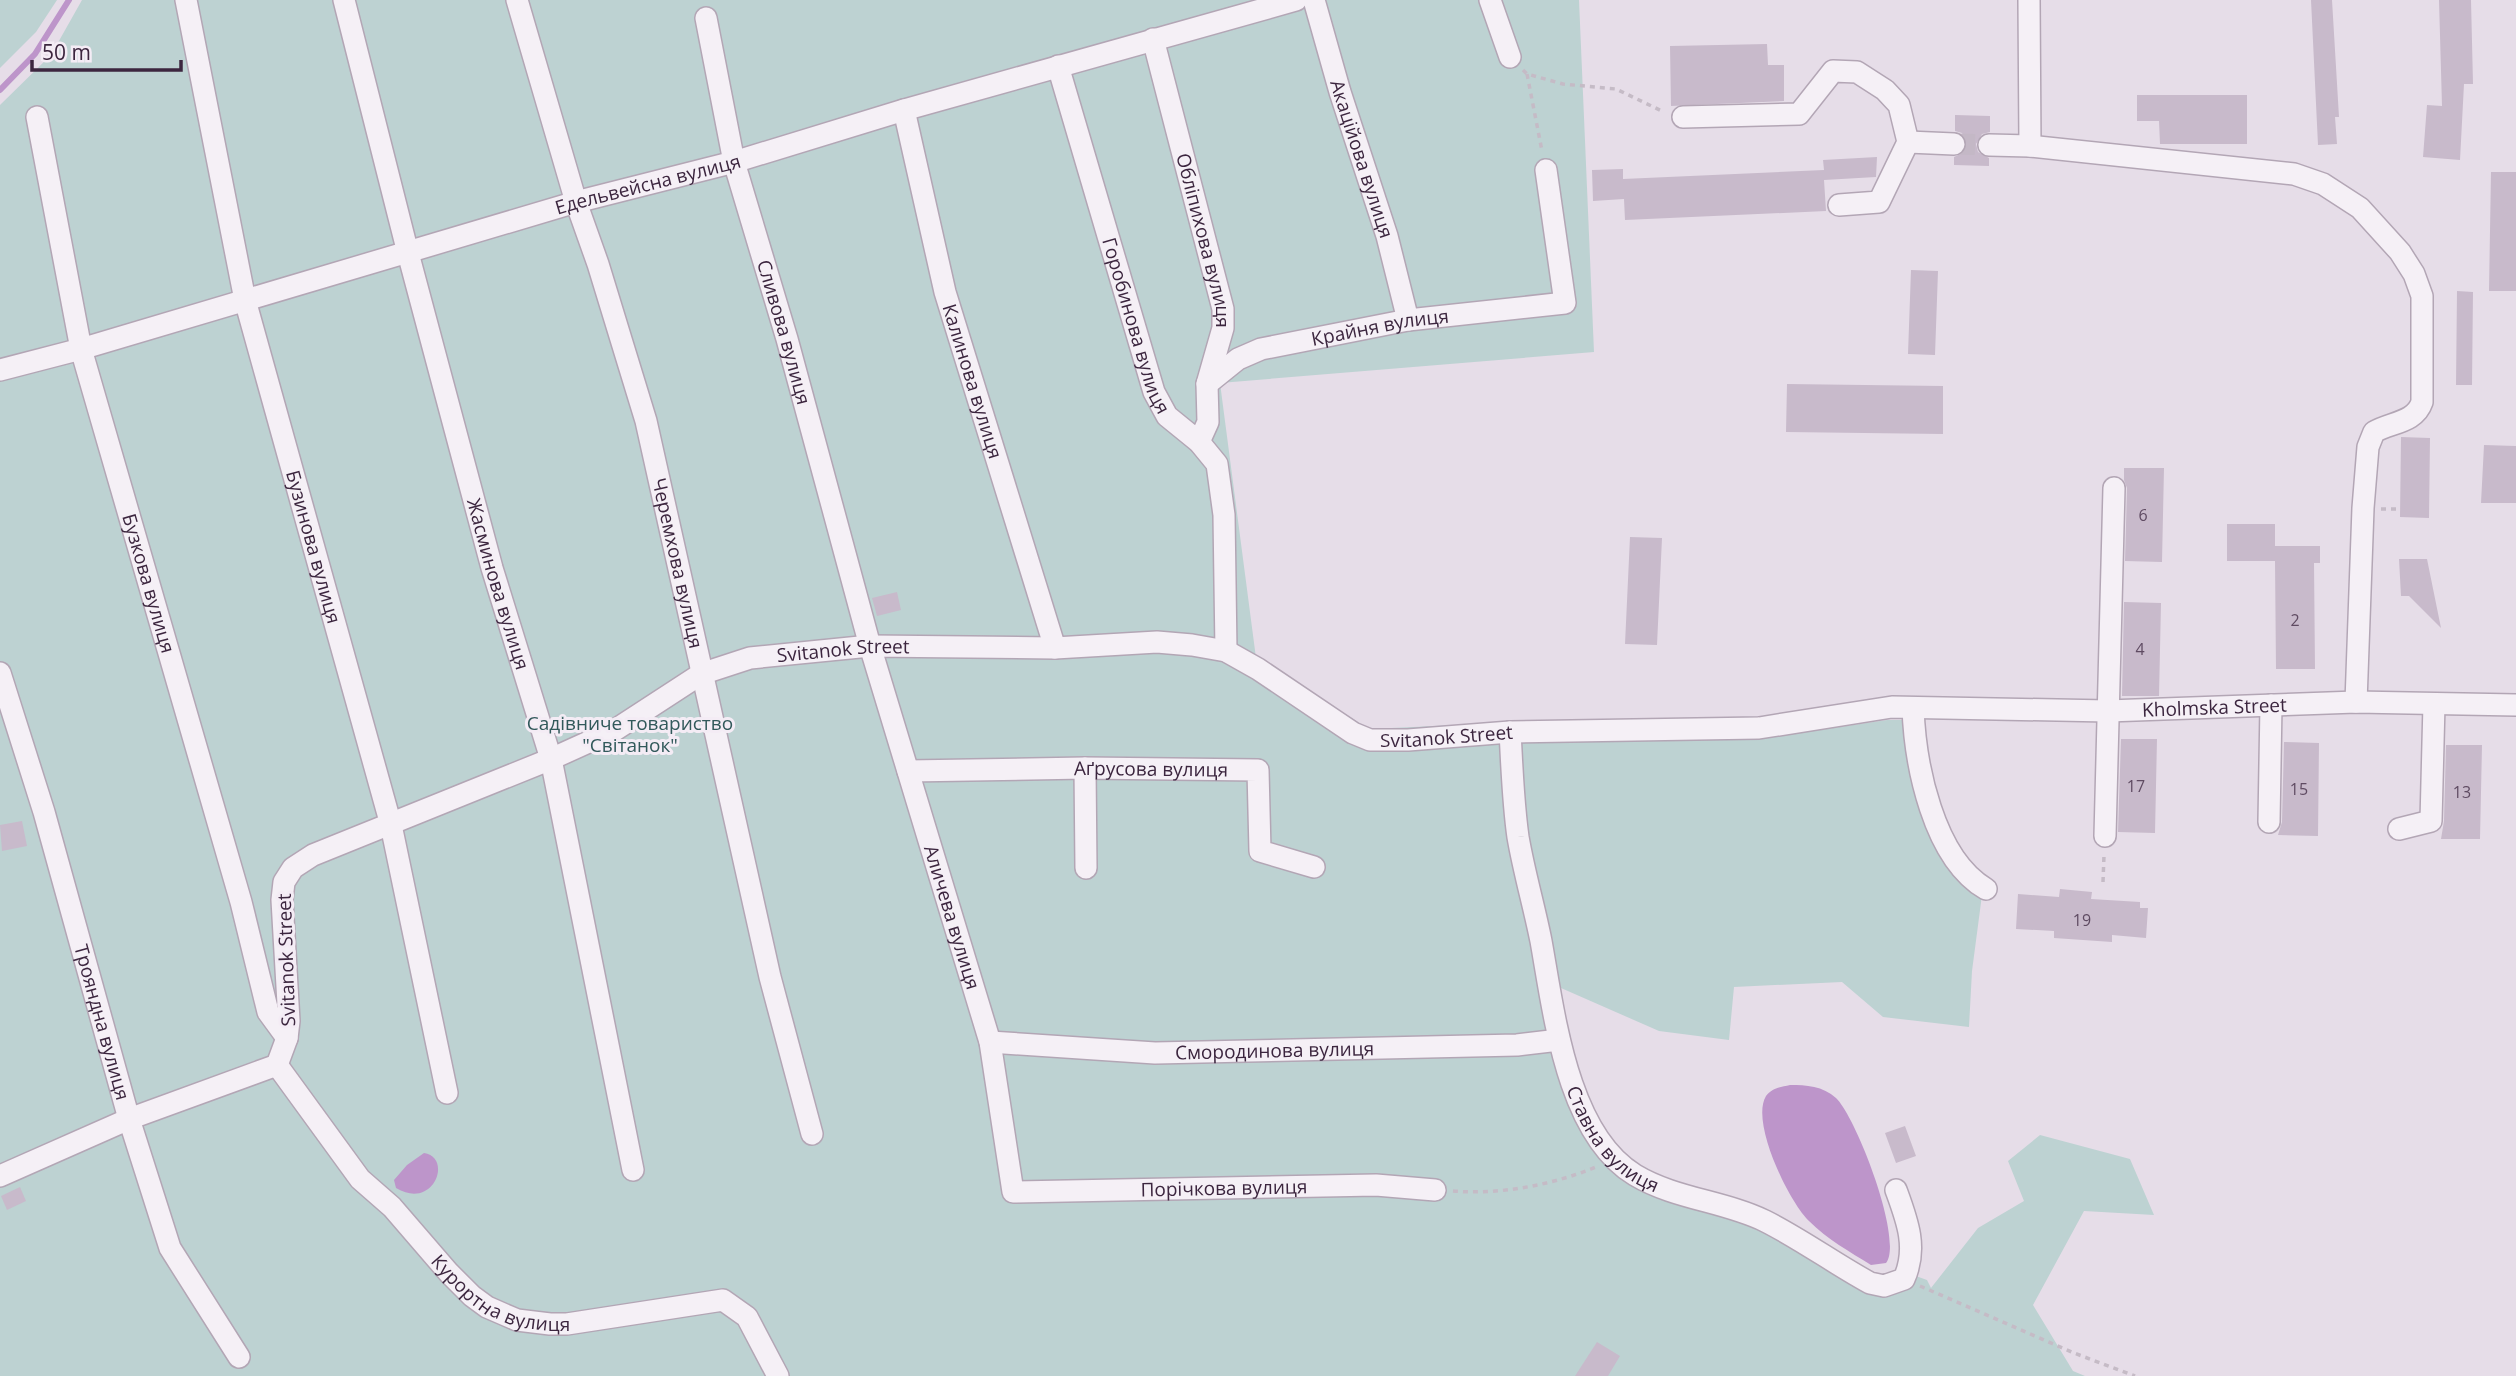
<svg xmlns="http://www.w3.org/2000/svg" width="2516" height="1376" viewBox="0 0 2516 1376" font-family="'Open Sans',sans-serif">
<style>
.green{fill:#bdd2d2}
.water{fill:#bd95ca}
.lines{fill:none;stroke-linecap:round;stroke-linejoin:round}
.stream{stroke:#bd95ca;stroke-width:6}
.building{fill:#c8bacb}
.minor-tunnel{stroke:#c4b8c6;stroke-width:21;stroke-dasharray:21 10;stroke-linecap:butt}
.minor-casing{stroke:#b3a6b5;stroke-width:24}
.path{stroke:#c5bbc6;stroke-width:3.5;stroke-dasharray:5 5;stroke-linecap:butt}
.minor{stroke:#f5f0f6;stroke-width:21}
.labels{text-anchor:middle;stroke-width:6;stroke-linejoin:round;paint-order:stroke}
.number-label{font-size:16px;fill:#5f4b62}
.street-label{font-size:19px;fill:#3c263f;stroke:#f4ecf5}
.park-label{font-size:19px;fill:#32595b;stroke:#f4ecf5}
</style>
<rect width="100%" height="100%" fill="#e6dde8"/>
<path class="green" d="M0 0H57L36 32 0 68Z
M82 0H1579L1594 352 1220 383 1256 658 1369 729 1524 722 1764 738 1887 720H1903L1909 764 1946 863 1963 885 1982 895 1972 971 1969 1027 1883 1017 1842 982 1734 987 1729 1040 1659 1031 1561 988 1567 1042 1591 1111 1618 1152 1642 1169 1765 1213 1875 1278 1899 1270 1927 1280 1931 1288 1978 1228 2024 1201 2008 1161 2040 1135 2130 1159 2154 1215 2084 1211 2033 1305 2073 1371 2085 1376H0V105L51 55Z"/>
<path class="water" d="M1790 1085C1806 1085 1823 1086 1836 1098 1856 1117 1904 1240 1886 1263L1871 1265C1850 1252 1827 1239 1809 1221 1789 1202 1750 1122 1766 1096 1772 1088 1781 1087 1790 1085Z
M424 1153C453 1157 434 1211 396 1188L394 1180 407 1165Z"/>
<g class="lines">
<path class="stream" d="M0 90 35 54 69 0"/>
</g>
<path class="building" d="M2311 0H2332L2339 117H2335L2337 144 2318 145Z
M2439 0H2471L2473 84H2464L2460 160 2423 157 2427 105 2442 106Z
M1767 44 1768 65H1784V101L1671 106 1670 46Z
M2137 95H2247V144H2160L2159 121H2137Z
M1955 115 1990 116V132L1982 134 1976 144 1978 152 1989 158V166L1954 165V157L1965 152 1967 144 1962 133 1955 131Z
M1877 157 1876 177 1824 180 1826 211 1625 220 1624 199 1593 201 1592 170 1623 169V179L1824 170 1823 160Z
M2491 172H2516V291H2489Z
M1911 270 1938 271 1935 355 1908 354Z
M2457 291 2473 292 2472 385H2456Z
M1787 384 1943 386V434L1786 432Z
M2401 437 2430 438 2429 518 2400 517Z
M2484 445 2516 446V503H2481Z
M2124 468H2164L2162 562 2125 561 2127 488 2124 480Z
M2227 524H2275V546H2320V563H2314L2315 669H2276L2275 561H2227Z
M1630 537 1662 538 1657 645 1625 644Z
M2399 559H2427L2441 628 2409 596H2401Z
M897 592 901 610 877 616 872 598Z
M2124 602 2161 603 2159 696H2122Z
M2121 739H2157L2155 833 2118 832Z
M2284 742 2319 743 2318 836 2278 835 2282 822Z
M2446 745H2482L2480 839H2441L2444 821Z
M22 821 27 846 2 851 0 825Z
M2060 889 2092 892 2091 899 2140 902V908H2148L2146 938 2112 935V942L2054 938V931L2016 929 2018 894 2059 897Z
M1905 1126 1916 1156 1896 1163 1885 1133Z
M20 1187 26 1201 7 1210 1 1196Z
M1597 1342 1620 1356 1608 1376H1575Z"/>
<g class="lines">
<path class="minor-tunnel" d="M1954 144 1989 145"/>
<defs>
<g id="minor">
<path id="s1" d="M186 0 245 300 391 825 447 1093"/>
<path id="s2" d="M344 0 408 253 492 568 551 759 633 1170"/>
<path id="s3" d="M517 0 576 202 598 264 646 421 770 977 812 1134"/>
<path id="s4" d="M1314 0 1340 92 1387 236 1408 320"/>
<path d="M1490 0 1510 57"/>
<path d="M2029 0 2030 146"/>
<path id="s5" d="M706 18 734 162 787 339 870 646 990 1042 1013 1192 1376 1185 1435 1190"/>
<path id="s6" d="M1153 39 1223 309V328L1207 384 1208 422 1199 442"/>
<path id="s7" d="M1058 66 1154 392 1167 416 1199 442 1217 464 1224 515 1226 651"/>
<path id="s8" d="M904 110 945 292 1055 648"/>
<path id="s9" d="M37 117 81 349 241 902 268 1012 287 1038"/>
<path d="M1683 117 1799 114 1833 71 1857 72 1885 90 1899 105 1908 142 1879 202 1839 205"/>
<path d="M1908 142 1954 144"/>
<path d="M1989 145 2030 146 2294 174 2323 184 2360 208 2400 252 2414 274 2422 296V402C2415 423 2391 422 2374 432L2368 447 2363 508 2356 702"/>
<path id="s10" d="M0 370 81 349 576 202 734 162 904 110 1296 0"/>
<path id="s11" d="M1207 384 1238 359 1261 349 1408 320 1565 303 1546 170"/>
<path id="s12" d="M0 673 44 812 129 1119 170 1248 239 1357"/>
<path d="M1913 708C1915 764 1933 858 1986 889"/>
<path id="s13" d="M1510 732C1512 767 1513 802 1518 837 1524 872 1534 906 1541 941 1554 1013 1567 1134 1635 1175 1675 1199 1724 1201 1765 1221 1801 1239 1835 1264 1870 1283L1884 1286 1904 1279C1918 1248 1907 1220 1896 1190"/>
<path d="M1085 768 1086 868"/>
<path id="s14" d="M908 771 1085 768 1258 770 1260 851 1314 867"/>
<path d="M2269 822 2271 705"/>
<path d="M2399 829 2431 821 2434 704"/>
<path d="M2105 836 2114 488"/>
<path id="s15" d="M990 1042 1155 1053 1517 1045 1559 1040"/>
<path id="s16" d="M277 1065 360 1179 392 1207 449 1273 472 1296 487 1307 517 1320 550 1324H567L723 1300 747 1317 778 1376"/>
<path id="s17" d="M0 1176 129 1119 277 1065 287 1038 289 1021 282 900 284 882 293 868 313 855 551 759 615 730 701 674 750 658 870 646 1055 648 1157 642 1192 645 1226 651 1258 669 1353 733 1370 740H1408L1510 732 1759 728 1892 707 2108 711 2356 702 2516 705"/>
</g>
</defs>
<use href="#minor" class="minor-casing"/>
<path class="path" d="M1523 70 1527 74 1563 84 1616 89 1664 112
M1527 74 1542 151
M2381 509H2400
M2103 882 2104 855
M1453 1191C1500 1195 1552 1185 1596 1167
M1920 1286 2074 1353 2135 1376"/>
<use href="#minor" class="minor"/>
</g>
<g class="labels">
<g class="number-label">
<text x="2143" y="521">6</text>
<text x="2295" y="626">2</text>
<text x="2140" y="655">4</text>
<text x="2136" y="792">17</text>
<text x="2299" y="795">15</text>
<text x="2462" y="798">13</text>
<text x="2082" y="926">19</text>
</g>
<g class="street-label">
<text dy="7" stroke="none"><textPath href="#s4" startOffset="166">Акаційова вулиця</textPath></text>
<text dy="7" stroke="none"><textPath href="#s10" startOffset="674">Едельвейсна вулиця</textPath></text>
<text dy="7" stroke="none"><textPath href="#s6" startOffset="208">Обліпихова вулиця</textPath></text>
<text dy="7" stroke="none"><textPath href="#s7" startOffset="271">Горобинова вулиця</textPath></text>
<text dy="7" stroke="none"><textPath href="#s11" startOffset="186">Крайня вулиця</textPath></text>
<text dy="7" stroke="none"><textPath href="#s5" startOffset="324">Сливова вулиця</textPath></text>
<text dy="7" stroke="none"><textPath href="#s8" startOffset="280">Калинова вулиця</textPath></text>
<text dy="7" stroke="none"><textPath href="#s1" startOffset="562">Бузинова вулиця</textPath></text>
<text dy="7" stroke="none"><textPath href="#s3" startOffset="586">Черемхова вулиця</textPath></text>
<text dy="7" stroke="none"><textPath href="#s9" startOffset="480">Бузкова вулиця</textPath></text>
<text dy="7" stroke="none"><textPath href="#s2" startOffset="604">Жасминова вулиця</textPath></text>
<text dy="7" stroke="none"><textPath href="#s17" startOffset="1099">Svitanok Street</textPath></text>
<text dy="7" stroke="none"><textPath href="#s17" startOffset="2499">Kholmska Street</textPath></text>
<text dy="7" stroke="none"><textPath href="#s17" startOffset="1729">Svitanok Street</textPath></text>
<text dy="7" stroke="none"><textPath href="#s14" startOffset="243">Аґрусова вулиця</textPath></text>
<text dy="7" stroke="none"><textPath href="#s5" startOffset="933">Аличева вулиця</textPath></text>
<text transform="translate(286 960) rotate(-92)" y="7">Svitanok Street</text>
<text dy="7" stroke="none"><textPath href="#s12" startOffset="364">Трояндна вулиця</textPath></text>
<text dy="7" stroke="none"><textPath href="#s15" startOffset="285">Смородинова вулиця</textPath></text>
<text dy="7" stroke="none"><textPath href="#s13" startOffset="429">Ставна вулиця</textPath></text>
<text dy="7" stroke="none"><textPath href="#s5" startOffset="1426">Порічкова вулиця</textPath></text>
<text dy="7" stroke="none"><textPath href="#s16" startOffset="329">Курортна вулиця</textPath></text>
</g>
<g class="park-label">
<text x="630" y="730">Садівниче товариство<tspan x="630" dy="22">"Світанок"</tspan></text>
</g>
</g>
<path d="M32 60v10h149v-10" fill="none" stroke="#3c263f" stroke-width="3.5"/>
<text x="42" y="60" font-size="21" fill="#3c263f" stroke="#f4ecf5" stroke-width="5" paint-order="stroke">50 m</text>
</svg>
